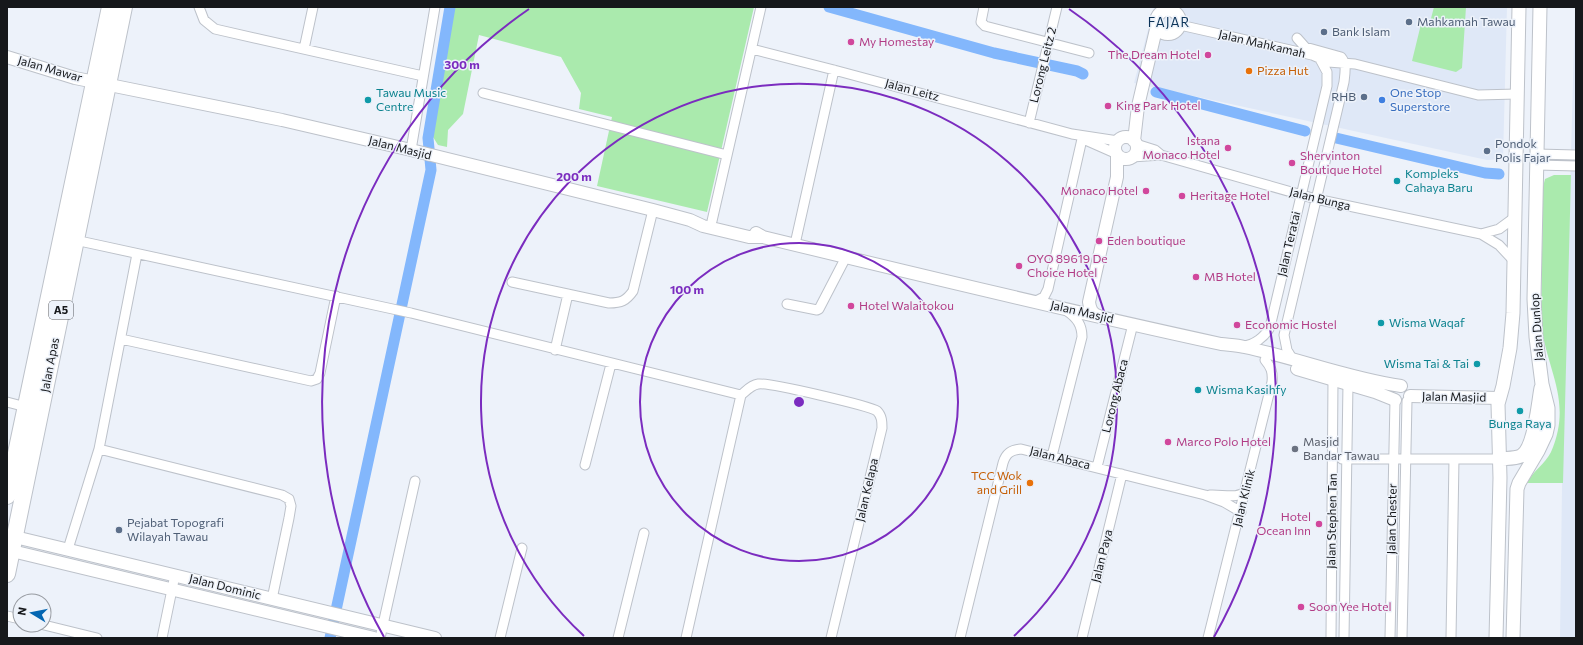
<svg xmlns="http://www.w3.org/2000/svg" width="1583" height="645" viewBox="0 0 1583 645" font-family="Commissioner,sans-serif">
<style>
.built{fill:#dfe8f7}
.green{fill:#aaeaad}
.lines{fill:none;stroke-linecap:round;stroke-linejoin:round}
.canal{stroke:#83b7fc;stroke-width:11}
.minor-casing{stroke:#bdc2ca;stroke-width:11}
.tertiary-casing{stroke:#bdc2ca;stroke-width:14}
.secondary-casing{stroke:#bdc2ca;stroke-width:15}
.trunk-casing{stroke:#bdc2ca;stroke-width:18}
.minor{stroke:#fff;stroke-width:9}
.tertiary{stroke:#fff;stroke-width:12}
.secondary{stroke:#fff;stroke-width:13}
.trunk{stroke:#fff;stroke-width:16}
.ring{fill:none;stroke:#7b2cbf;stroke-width:2}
.service-dot{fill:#5c6f8a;stroke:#edf2fa;stroke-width:1.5}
.hotel-dot{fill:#d1479c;stroke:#edf2fa;stroke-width:1.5}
.food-dot{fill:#e8710a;stroke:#edf2fa;stroke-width:1.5}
.culture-dot{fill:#0f9aa8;stroke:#edf2fa;stroke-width:1.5}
.shop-dot{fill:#3f7fe0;stroke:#edf2fa;stroke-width:1.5}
.worship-dot{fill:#6b7280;stroke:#edf2fa;stroke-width:1.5}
.labels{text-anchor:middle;stroke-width:3;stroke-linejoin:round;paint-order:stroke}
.shield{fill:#edf2fa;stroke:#56595e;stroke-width:1}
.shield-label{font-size:11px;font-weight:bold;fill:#16181b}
.service-label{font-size:12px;fill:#4e5e75;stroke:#edf2fa;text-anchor:start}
.hotel-label{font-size:12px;fill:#b23c85;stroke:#edf2fa;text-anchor:start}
.street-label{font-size:12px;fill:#16181b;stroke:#edf2fa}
.food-label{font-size:12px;fill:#c56008;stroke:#edf2fa;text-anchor:start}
.culture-label{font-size:12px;fill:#0d838f;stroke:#edf2fa;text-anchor:start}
.shop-label{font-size:12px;fill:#366cbe;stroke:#edf2fa;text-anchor:start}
.worship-label{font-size:12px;fill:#5b616d;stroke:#edf2fa;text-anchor:start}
.neighbourhood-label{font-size:13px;letter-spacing:1px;fill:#0b3358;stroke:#edf2fa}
.centre{fill:#7b2cbf;stroke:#edf2fa;stroke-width:2}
.ring-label{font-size:12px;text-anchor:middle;font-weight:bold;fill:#7b2cbf;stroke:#edf2fa;stroke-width:3;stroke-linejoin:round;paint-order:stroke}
</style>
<rect width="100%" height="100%" fill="#edf2fa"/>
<path class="built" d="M1154 7H1507L1503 159 1487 160 1134 83Z
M1575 7 1576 638H1560L1562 487Z"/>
<path class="green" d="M454 7H754L707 212 597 186 612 117 579 109 581 93 561 57 479 35 463 114 448 130 447 147 438 145 433 137Z
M1434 7H1466L1462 68 1456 72 1412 61 1421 24 1429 26Z
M1554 175H1571L1563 483H1527C1533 471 1545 464 1551 452 1573 401 1547 372 1541 323L1543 187 1545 179Z"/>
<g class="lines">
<path class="canal" d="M829 7 994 53 1077 71 1083 74
M1156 92 1305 131
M1336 138 1485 173 1499 174
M330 638 431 170 428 138 450 7"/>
<defs>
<path id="minor" d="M199 7 204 20 215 29 423 76
M984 7 981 22 985 26 1089 53
M1180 25 1312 55 1328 62 1355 64 1478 95 1517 94
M304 49 313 7
M752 49 834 70 1072 134 1118 141
M483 93 727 155
M1029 123 1057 7
M1083 139 1117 154
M1136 144 1155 150 1161 155 1316 199 1481 234 1499 245 1513 260
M411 150 435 7
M1537 154 1576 155
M1132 157 1161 155
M1537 165 1576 166
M712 221 761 7
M1481 234 1499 229 1514 218
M75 240 411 313 741 395
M795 244 834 70
M512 282 609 303C621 303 626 301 633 291L653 210
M1036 301 1044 297 1048 289 1082 139
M787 304 817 310 819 309 846 257
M121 339 311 381 317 379 320 373 336 296
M1243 346C1254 345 1265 337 1270 327L1327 86V72L1320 59
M555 350 568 294
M1293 360 1287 350 1284 335 1344 82C1345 73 1347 64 1341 57L1305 47 1297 38
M7 402 26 407
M99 449 282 495 289 499 291 506 289 518 272 599
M1052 456 1082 337C1082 325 1077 318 1067 311
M1342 459H1499
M585 465 611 364
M1097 467 1133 324
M1210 495C1222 494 1239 500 1246 490
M68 549 99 449 137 254
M7 616 20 619
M44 625 97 638
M162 638 175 575
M380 638 415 481
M500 638 522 548
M618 638 644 533
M686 638 741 395C746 391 751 385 758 384 768 382 870 406 877 411 882 416 882 422 882 428L831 638
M960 638 1003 463C1006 453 1011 450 1021 449L1205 495 1224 502 1241 512
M1082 638 1122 474
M1208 638 1272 382C1273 372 1271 367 1265 360
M1331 638 1333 380
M1344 638 1348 384
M1390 638 1395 400
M1402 638 1407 401
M1451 638 1454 459"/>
<path id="tertiary" d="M1156 22a12 12 0 1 1 24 0a12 12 0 1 1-24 0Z
M7 57 75 78 282 120 411 150 653 210 690 220 703 226 749 237H763
M1115 148a11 11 0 1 1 22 0a11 11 0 1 1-22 0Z
M1134 141 1138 106 1157 25
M756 233 763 237C915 274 1068 311 1221 344 1229 345 1237 345 1244 347 1297 358 1347 378 1401 386
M1099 316C1092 314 1090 309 1089 302L1117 177V154
M1297 369 1375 392 1395 400
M1410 396 1499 398
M15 537 435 638
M12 551 374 638"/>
<path id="secondary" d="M1499 459C1506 458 1514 459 1521 456 1535 448 1538 403 1541 388
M1496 638 1500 478 1498 404 1503 386 1510 348 1513 313 1519 7
M1513 638 1517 489 1519 483 1538 451 1546 434 1548 425V408L1542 384 1536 337 1534 299 1540 7"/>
<path id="trunk" d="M7 496 110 7
M7 574 124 7"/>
</defs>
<use href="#minor" class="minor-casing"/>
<use href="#tertiary" class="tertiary-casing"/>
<use href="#secondary" class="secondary-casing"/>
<use href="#trunk" class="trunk-casing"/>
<use href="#minor" class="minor"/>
<use href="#tertiary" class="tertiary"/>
<use href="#secondary" class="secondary"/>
<use href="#trunk" class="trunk"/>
</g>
<g class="ring">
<circle cx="799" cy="402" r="159"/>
<path d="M584 636A318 318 0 1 1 1014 636"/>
<path d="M384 637A477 477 0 0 1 529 9M1069 9A477 477 0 0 1 1214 637"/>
</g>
<g class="service-dot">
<circle cx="1409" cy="22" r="4"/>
<circle cx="1324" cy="32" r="4"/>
<circle cx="1364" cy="97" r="4"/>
<circle cx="1487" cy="151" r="4"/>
<circle cx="119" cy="530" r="4"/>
</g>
<g class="hotel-dot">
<circle cx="851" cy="42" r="4"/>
<circle cx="1208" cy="55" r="4"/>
<circle cx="1108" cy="106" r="4"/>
<circle cx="1228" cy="148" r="4"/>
<circle cx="1292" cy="163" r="4"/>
<circle cx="1146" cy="191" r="4"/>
<circle cx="1182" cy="196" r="4"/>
<circle cx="1099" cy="241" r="4"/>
<circle cx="1019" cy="266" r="4"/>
<circle cx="1196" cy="277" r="4"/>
<circle cx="851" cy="306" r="4"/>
<circle cx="1237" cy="325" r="4"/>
<circle cx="1168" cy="442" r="4"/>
<circle cx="1319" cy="524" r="4"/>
<circle cx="1301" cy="607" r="4"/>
</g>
<g class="food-dot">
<circle cx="1249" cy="71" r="4"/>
<circle cx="1030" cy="483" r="4"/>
</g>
<g class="culture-dot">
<circle cx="368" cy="100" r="4"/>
<circle cx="1397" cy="181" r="4"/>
<circle cx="1381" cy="323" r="4"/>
<circle cx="1477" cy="364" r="4"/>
<circle cx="1198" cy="390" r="4"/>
<circle cx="1520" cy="411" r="4"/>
</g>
<circle class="shop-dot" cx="1382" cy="100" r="4"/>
<circle class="worship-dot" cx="1295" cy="449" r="4"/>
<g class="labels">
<rect class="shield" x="49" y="301" width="24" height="18" rx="3"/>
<g class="shield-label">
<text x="61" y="314">A5</text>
</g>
<g class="service-label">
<text x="1417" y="26">Mahkamah Tawau</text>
<text x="1332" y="36">Bank Islam</text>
<text x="1356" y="101" text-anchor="end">RHB</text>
<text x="1495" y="148">Pondok<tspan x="1495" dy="14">Polis Fajar</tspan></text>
<text x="127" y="527">Pejabat Topografi<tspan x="127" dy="14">Wilayah Tawau</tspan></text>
</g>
<g class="hotel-label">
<text x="859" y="46">My Homestay</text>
<text x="1200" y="59" text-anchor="end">The Dream Hotel</text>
<text x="1116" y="110">King Park Hotel</text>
<text x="1220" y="145" text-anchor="end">Istana<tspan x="1220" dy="14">Monaco Hotel</tspan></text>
<text x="1300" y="160">Shervinton<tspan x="1300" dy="14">Boutique Hotel</tspan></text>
<text x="1138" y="195" text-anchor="end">Monaco Hotel</text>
<text x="1190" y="200">Heritage Hotel</text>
<text x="1107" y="245">Eden boutique</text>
<text x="1027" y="263">OYO 89619 De<tspan x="1027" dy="14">Choice Hotel</tspan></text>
<text x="1204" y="281">MB Hotel</text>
<text x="859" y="310">Hotel Walaitokou</text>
<text x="1245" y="329">Economic Hostel</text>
<text x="1176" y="446">Marco Polo Hotel</text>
<text x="1311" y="521" text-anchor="end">Hotel<tspan x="1311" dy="14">Ocean Inn</tspan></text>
<text x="1309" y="611">Soon Yee Hotel</text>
</g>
<g class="street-label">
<text transform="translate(1262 44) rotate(13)" y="4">Jalan Mahkamah</text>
<text transform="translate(1043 65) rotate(-76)" y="4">Lorong Leitz 2</text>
<text transform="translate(50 69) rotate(16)" y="4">Jalan Mawar</text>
<text transform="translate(912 90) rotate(15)" y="4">Jalan Leitz</text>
<text transform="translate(400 148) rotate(14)" y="4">Jalan Masjid</text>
<text transform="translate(1320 199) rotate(14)" y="4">Jalan Bunga</text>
<text transform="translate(1289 244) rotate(-77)" y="4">Jalan Teratai</text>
<text transform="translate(1082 312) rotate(13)" y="4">Jalan Masjid</text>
<text transform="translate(1537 327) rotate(-94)" y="4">Jalan Dunlop</text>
<text transform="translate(50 365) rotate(-79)" y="4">Jalan Apas</text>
<text transform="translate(1115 396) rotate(-76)" y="4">Lorong Abaca</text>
<text transform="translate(1454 397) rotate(1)" y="4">Jalan Masjid</text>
<text transform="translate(1060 458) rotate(14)" y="4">Jalan Abaca</text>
<text transform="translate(867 490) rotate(-77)" y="4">Jalan Kelapa</text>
<text transform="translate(1244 498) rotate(-76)" y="4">Jalan Klinik</text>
<text transform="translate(1392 519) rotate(-89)" y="4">Jalan Chester</text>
<text transform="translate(1332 521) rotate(-89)" y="4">Jalan Stephen Tan</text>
<text transform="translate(1102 556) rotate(-76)" y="4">Jalan Paya</text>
<text transform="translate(225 587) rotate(14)" y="4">Jalan Dominic</text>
</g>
<g class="food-label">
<text x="1257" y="75">Pizza Hut</text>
<text x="1022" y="480" text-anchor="end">TCC Wok<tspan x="1022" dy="14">and Grill</tspan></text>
</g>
<g class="culture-label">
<text x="376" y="97">Tawau Music<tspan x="376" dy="14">Centre</tspan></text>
<text x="1405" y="178">Kompleks<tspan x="1405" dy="14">Cahaya Baru</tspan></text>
<text x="1389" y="327">Wisma Waqaf</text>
<text x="1469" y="368" text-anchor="end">Wisma Tai &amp; Tai</text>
<text x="1206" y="394">Wisma Kasihfy</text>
<text x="1520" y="428" text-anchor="middle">Bunga Raya</text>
</g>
<g class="shop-label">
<text x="1390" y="97">One Stop<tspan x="1390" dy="14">Superstore</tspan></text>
</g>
<g class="worship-label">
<text x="1303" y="446">Masjid<tspan x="1303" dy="14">Bandar Tawau</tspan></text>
</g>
<g class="neighbourhood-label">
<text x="1169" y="27">FAJAR</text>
</g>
</g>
<circle cx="799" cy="402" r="6" class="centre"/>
<g class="ring-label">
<text x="462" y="69">300 m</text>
<text x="574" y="181">200 m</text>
<text x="687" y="294">100 m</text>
</g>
<rect width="1583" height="645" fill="none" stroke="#16181b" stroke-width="16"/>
<g transform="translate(32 613) rotate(280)"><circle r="19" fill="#edf2fa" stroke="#979ba1"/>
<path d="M0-3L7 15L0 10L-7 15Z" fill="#0466b2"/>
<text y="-6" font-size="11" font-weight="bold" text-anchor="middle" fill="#16181b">N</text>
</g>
</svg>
